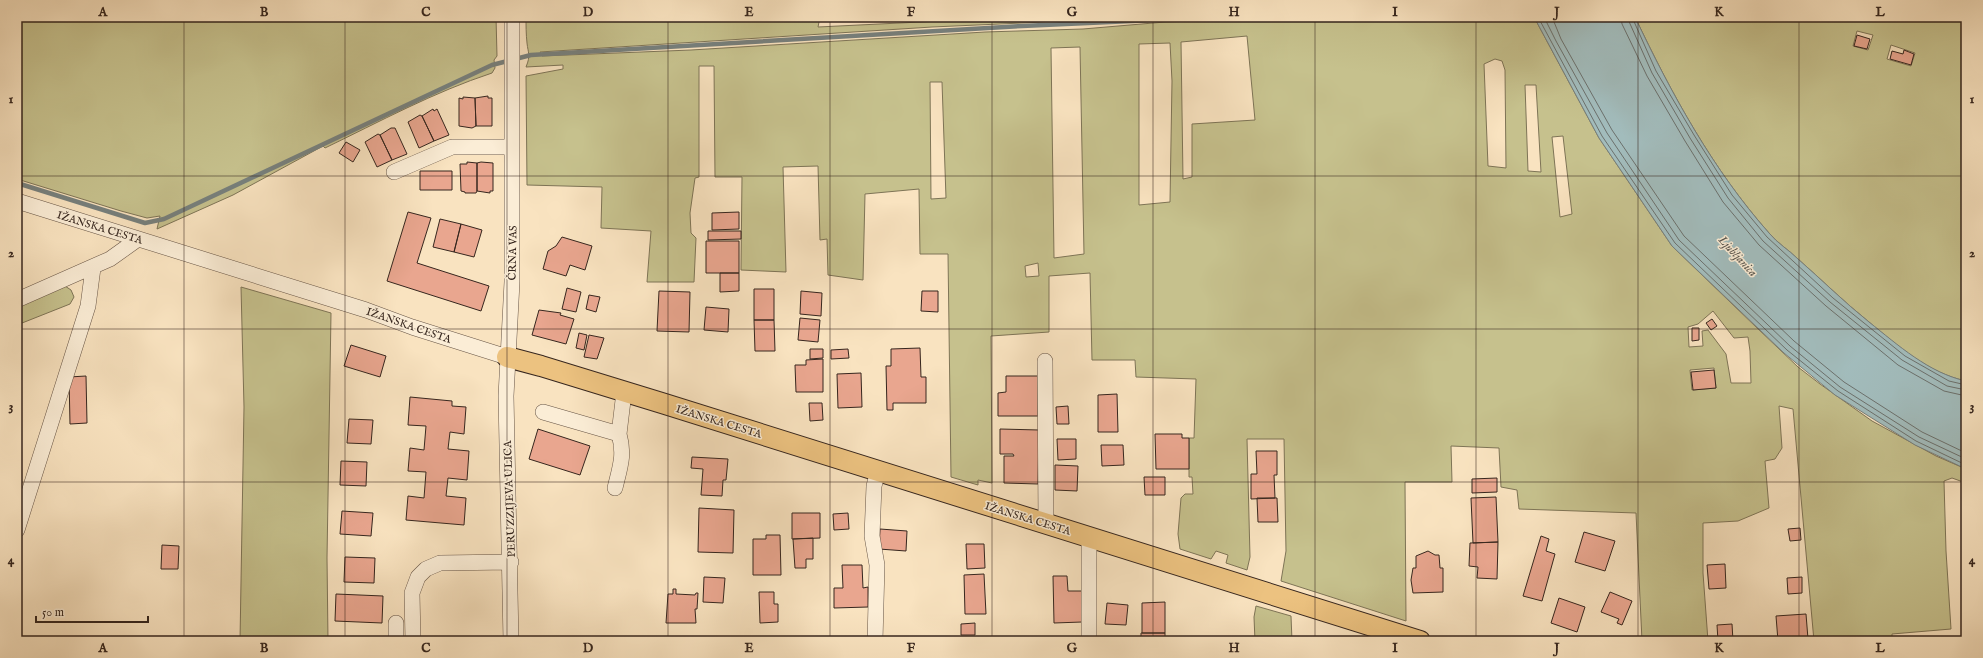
<svg xmlns="http://www.w3.org/2000/svg" width="1983" height="658" viewBox="0 0 1983 658" font-family="'IM FELL English',serif">
<style>
.green{fill:#c6c18d;stroke:#7e7456;fill-rule:evenodd}
.water{fill:#a2bcbc;stroke:#77807d}
.lines{fill:none;stroke-linecap:round;stroke-linejoin:round}
.shore{stroke:#6c716d;stroke-width:1}
.stream{stroke:#77807d;stroke-width:4.5}
.building{fill:#e9a68f;stroke:#36261e}
.minor-casing{stroke:#675546;stroke-width:16}
.major-casing{stroke:#36261e;stroke-width:22}
.minor{stroke:#fbedd6;stroke-width:15}
.major{stroke:#ecc280;stroke-width:20}
.grid{fill:none;stroke:#36261e;stroke-width:1;stroke-opacity:0.55}
.labels{text-anchor:middle;stroke-width:3;stroke-linejoin:round;paint-order:stroke}
.street-label{font-size:11px;fill:#36261e;stroke:#fbedd6}
.water-label{font-size:12px;font-style:italic;fill:#56534d;stroke:#fbedd6}
.neatline{fill:none;stroke:#36261e;stroke-width:1.5}
.grid-label{font-size:13px;text-anchor:middle;font-weight:bold;fill:#36261e}
</style>
<rect width="100%" height="100%" fill="#f9e3c0"/>
<filter id="stains"><feTurbulence type="fractalNoise" baseFrequency=".005" numOctaves="4"/><feColorMatrix values="0 0 0 0 .2 0 0 0 0 .09 0 0 0 0 .02 0 0 0 .5 -.17"/></filter>
<radialGradient id="worn" r=".72"><stop offset=".6" stop-color="#630" stop-opacity="0"/><stop offset="1" stop-color="#630" stop-opacity=".3"/></radialGradient>
<path class="green" d="M17 17H496L497 56 494 60 495 68 492 73C434 92 379 122 325 148L323 146 233 195 157 229 160 216 147 218 121 211 17 179Z
M526 17H820L818 27 941 21V17H1158L932 27 540 52 542 56 691 50 985 32 1083 29 1165 22 1310 17H1534L1599 138 1672 246 1756 327 1798 367 1820 384 1872 421 1936 456 1966 469V483L1952 478 1944 481 1946 551 1951 629 1892 634V641H1814L1793 409 1779 406 1782 448 1775 459 1765 461 1769 508 1738 521 1703 523V573L1708 641H1642L1636 513 1519 509 1517 490 1501 487 1499 448 1451 446 1452 482H1405L1406 621 1281 581 1286 551 1284 439H1247L1250 557 1247 570 1226 563 1228 555 1216 551 1211 559 1180 549 1178 534 1181 498 1185 494H1193L1192 477H1189V438H1194L1196 379 1136 377 1135 360H1092L1090 273 1049 276V332L991 336 992 483 978 480V485L951 477 948 254H920L919 189 865 194 863 280 828 275 827 239 820 240 818 166 783 167 786 272 741 270 742 177H715L714 66H699V177L695 178 690 213 691 233 696 238 694 282H647L651 231 601 228 602 187 527 185 526 76 563 69V65L526 67C531 55 528 53 527 43 526 34 526 25 526 17ZM1247 36 1255 120 1192 124V177L1183 179 1181 42ZM1170 43 1172 81 1170 202 1139 205V44ZM1080 47 1084 254 1054 258 1051 48ZM1495 59 1502 61 1505 70 1506 168 1488 166 1484 64ZM930 82H942L946 198 931 199ZM1525 85H1536L1541 172 1528 171ZM1563 136 1572 214 1560 217 1552 137ZM1038 263 1039 276 1026 277 1025 266ZM1713 311 1734 338 1748 337 1750 351 1751 383H1731L1726 354 1708 330 1702 331 1703 346 1689 347 1688 327 1698 324ZM1714 368 1716 388 1692 390 1690 370Z
M1635 17H1966V381C1928 373 1898 346 1869 322 1844 302 1822 280 1798 259 1789 250 1777 243 1769 233 1713 170 1671 93 1635 17ZM1857 31 1873 35 1868 50 1853 46ZM1891 45 1915 53 1911 66 1887 59Z
M65 286 71 290 74 297 70 304 17 325V304Z
M241 287 331 313 327 558 328 641H240L244 407Z
M1256 606 1291 616 1292 641H1255L1254 617Z"/>
<path class="water" d="M1534 17H1635C1671 93 1713 170 1769 233 1777 243 1789 250 1798 259 1822 280 1844 302 1869 322 1898 345 1929 373 1966 381V469L1915 445 1835 395 1784 353 1672 246 1599 138Z"/>
<g class="lines">
<path class="shore" d="M1538 17 1602 136 1675 243 1787 350 1838 391 1916 441 1966 465
M1544 17 1556 41 1607 133 1679 240 1790 346 1840 387 1919 437 1966 459
M1552 17 1561 39 1612 130 1684 236 1794 341 1844 382 1922 432 1966 453
M1621 17 1622 24 1647 76 1685 141 1723 202 1759 245 1826 306 1898 365 1944 391 1966 396
M1627 17 1652 73 1690 138 1728 198 1763 241 1830 302 1902 360 1947 386 1966 390
M1632 17 1656 71 1694 135 1732 195 1767 237 1833 298 1905 356 1949 381 1966 385"/>
<path class="stream" d="M17 183 145 223 164 219 492 65 531 55 1022 26 1220 17"/>
</g>
<path class="building" d="M1857 35 1870 39 1867 49 1854 46Z
M1904 50 1914 54 1911 65 1890 59 1892 51 1903 54Z
M488 96V98H492V126H476L475 98Z
M463 97 475 98 476 126 472 128 459 126V98L463 99Z
M433 109 434 111 437 109 449 135 434 141 422 116Z
M420 115 422 116 434 141 419 148 408 122Z
M391 128H395L407 154 392 160 380 135Z
M378 134 380 135 392 160 377 167 365 142Z
M346 142 360 150 353 162 339 153Z
M467 162 477 163V191L476 193H465V192L461 191 460 164H467Z
M481 162 493 163V191H490V193L477 191V163Z
M420 171H452V190H420Z
M408 212 431 218 417 263 489 286 481 311 387 281Z
M739 212V229L712 230V213Z
M440 219 461 224 454 252 433 247Z
M461 224 482 230 474 257 454 252Z
M708 231H741V239L708 240Z
M562 237 592 246 585 270 570 265 566 276 543 269 548 251 556 246Z
M706 241H739V273H706Z
M720 273H739V291L720 292Z
M567 288 581 292 576 312 562 309Z
M754 289H774V320H754Z
M659 291 690 292 689 332 657 331Z
M801 291 822 293 821 316 800 314Z
M922 291H938V312L921 311Z
M589 295 600 297 596 312 586 309Z
M706 307 729 309 728 332 704 330Z
M539 310 561 313 560 315 574 319 566 344 532 335Z
M800 318 820 320 818 342 798 340Z
M1712 319 1717 326 1711 330 1706 323Z
M754 320H774L775 351H755Z
M1692 328H1699V340L1692 341Z
M579 333 587 335 584 350 576 348Z
M589 335 604 338 597 359 584 357Z
M351 345 386 356 380 377 344 366Z
M920 348 921 377H926V403H893V410H887L886 366H891V349Z
M810 349H823V358L810 359Z
M848 349 849 358 831 359V350Z
M823 359V392H796L795 365H806V360Z
M1714 370 1716 388 1693 390 1691 372Z
M861 373 862 407 838 408 837 374Z
M86 376 87 423 70 424 69 377Z
M1006 376H1038V416H998V393L1006 392Z
M1117 394 1118 432H1098V395Z
M410 397 452 401V406L466 407 464 434 450 432 448 449 469 451 467 480 448 478 446 496 466 498 464 525 406 520 408 496 424 498 426 472 408 471 410 448 424 450 426 426 408 425Z
M809 403H822L823 420 810 421Z
M1068 406 1069 424H1057L1056 407Z
M349 419 373 420 371 444 347 443Z
M538 429 590 446 580 475 529 459Z
M1000 429 1039 430 1038 484 1004 483V456H1014L1013 454H1000Z
M1155 434H1182V438H1189V469H1156Z
M1057 439H1076V459L1058 460Z
M1101 445H1123L1124 465 1102 466Z
M1256 451H1277V475H1274L1275 498 1251 499V474H1257Z
M692 457 728 459 726 480H723L722 496 701 495 703 469 691 468Z
M341 461 367 462 366 486 340 485Z
M1055 465 1078 466 1077 491 1055 490Z
M1144 477H1165V495H1145Z
M1497 478V492L1472 493V479Z
M1496 497 1498 542 1473 543 1471 498Z
M1257 498H1277L1278 522H1258Z
M699 508 734 510 733 553 698 552Z
M342 511 373 513 371 536 340 534Z
M792 513H820V538L792 539Z
M848 513 849 529 834 530 833 514Z
M1800 528 1801 540 1790 541 1788 529Z
M880 529 907 531 906 551 879 549Z
M1584 532 1615 541 1605 571 1575 562Z
M766 535H780L781 575H753V539H766Z
M1541 536 1549 539 1546 551 1555 554 1542 601 1523 596Z
M813 538V559H806V568H795L793 539Z
M1498 542 1497 579 1477 578 1478 567 1469 566 1470 543Z
M966 544H984L985 568 967 569Z
M162 545 179 546 178 569H161Z
M1428 551 1435 555H1439L1440 568H1443V592L1413 593 1411 580 1413 568H1416V556Z
M345 557 375 558 374 583 344 582Z
M1725 564 1726 588 1709 589 1707 565Z
M842 565H862L863 588 868 587V607L834 608V588H843Z
M984 574 986 614H965L964 575Z
M1053 576H1067L1068 591H1082V622L1054 623Z
M704 577 725 578 723 603 703 602Z
M1802 577V593L1788 594 1787 578Z
M673 589H676V594L695 595 696 593H698L697 609H695L696 623H666L668 594H673Z
M759 592H774V604H778V622L760 623Z
M1610 592 1632 601 1622 625 1617 623 1619 619 1601 612Z
M336 594 383 596 382 623 335 621Z
M1559 598 1585 607 1577 632 1551 623Z
M1165 602V633H1142V603Z
M1107 603 1128 605 1126 625 1105 624Z
M1806 614 1808 639 1778 641 1776 616Z
M975 623V635H961V624Z
M1732 624 1733 641H1718L1717 625Z
M1141 633H1165V641H1141Z
M1054 637H1071V641H1054Z"/>
<g class="lines">
<defs>
<path id="minor" d="M394 172 452 147H512
M17 201 366 310 412 327 507 357
M17 300 110 259 138 239
M1045 361 1046 523
M543 412 619 434 624 392
M615 488C620 467 625 455 619 434
M17 530 88 306 93 268
M396 623V641
M413 641 412 593 418 577 426 569 440 563 511 562
M511 641 506 396 512 282V17
M875 641 877 565 872 536 874 486 878 471
M1089 641V537"/>
<path id="major" d="M507 357 541 366 665 404 1420 641"/>
</defs>
<use href="#minor" class="minor-casing"/>
<use href="#major" class="major-casing"/>
<use href="#minor" class="minor"/>
<use href="#major" class="major"/>
</g>
<path class="grid" d="M184 17V641M345 17V641M507 17V641M668 17V641M830 17V641M992 17V641M1153 17V641M1315 17V641M1476 17V641M1638 17V641M1799 17V641M17 176H1966M17 329H1966M17 482H1966"/>
<g class="labels">
<g class="street-label">
<text transform="translate(100 227) rotate(17)" y="4">IŽANSKA CESTA</text>
<text transform="translate(512 253) rotate(-89)" y="4">ČRNA VAS</text>
<text transform="translate(409 325) rotate(19)" y="4">IŽANSKA CESTA</text>
<text transform="translate(719 421) rotate(17)" y="4">IŽANSKA CESTA</text>
<text transform="translate(509 499) rotate(-92)" y="4">PERUZZIJEVA ULICA</text>
<text transform="translate(1028 518) rotate(17)" y="4">IŽANSKA CESTA</text>
</g>
<g class="water-label">
<text transform="translate(1738 256) rotate(47)" y="4">Ljubljanica</text>
</g>
</g>
<rect width="1983" height="658" fill="none" stroke="#f9e3c0" stroke-width="44"/>
<path d="M36 616v6h112v-6" fill="none" stroke="#36261e" stroke-width="2"/>
<text x="42" y="616" font-size="12" fill="#36261e" stroke="#fbedd6" stroke-width="3" paint-order="stroke">50 m</text>
<rect x="22" y="22" width="1939" height="614" class="neatline"/>
<g class="grid-label">
<text x="103" y="16">A</text>
<text x="264" y="16">B</text>
<text x="426" y="16">C</text>
<text x="588" y="16">D</text>
<text x="749" y="16">E</text>
<text x="911" y="16">F</text>
<text x="1072" y="16">G</text>
<text x="1234" y="16">H</text>
<text x="1395" y="16">I</text>
<text x="1557" y="16">J</text>
<text x="1719" y="16">K</text>
<text x="1880" y="16">L</text>
<text x="11" y="103">1</text>
<text x="1972" y="103">1</text>
<text x="11" y="257">2</text>
<text x="1972" y="257">2</text>
<text x="11" y="410">3</text>
<text x="1972" y="410">3</text>
<text x="11" y="564">4</text>
<text x="1972" y="564">4</text>
<text x="103" y="652">A</text>
<text x="264" y="652">B</text>
<text x="426" y="652">C</text>
<text x="588" y="652">D</text>
<text x="749" y="652">E</text>
<text x="911" y="652">F</text>
<text x="1072" y="652">G</text>
<text x="1234" y="652">H</text>
<text x="1395" y="652">I</text>
<text x="1557" y="652">J</text>
<text x="1719" y="652">K</text>
<text x="1880" y="652">L</text>
</g>
<rect width="100%" height="100%" filter="url(#stains)"/>
<rect width="100%" height="100%" fill="url(#worn)"/>
</svg>
